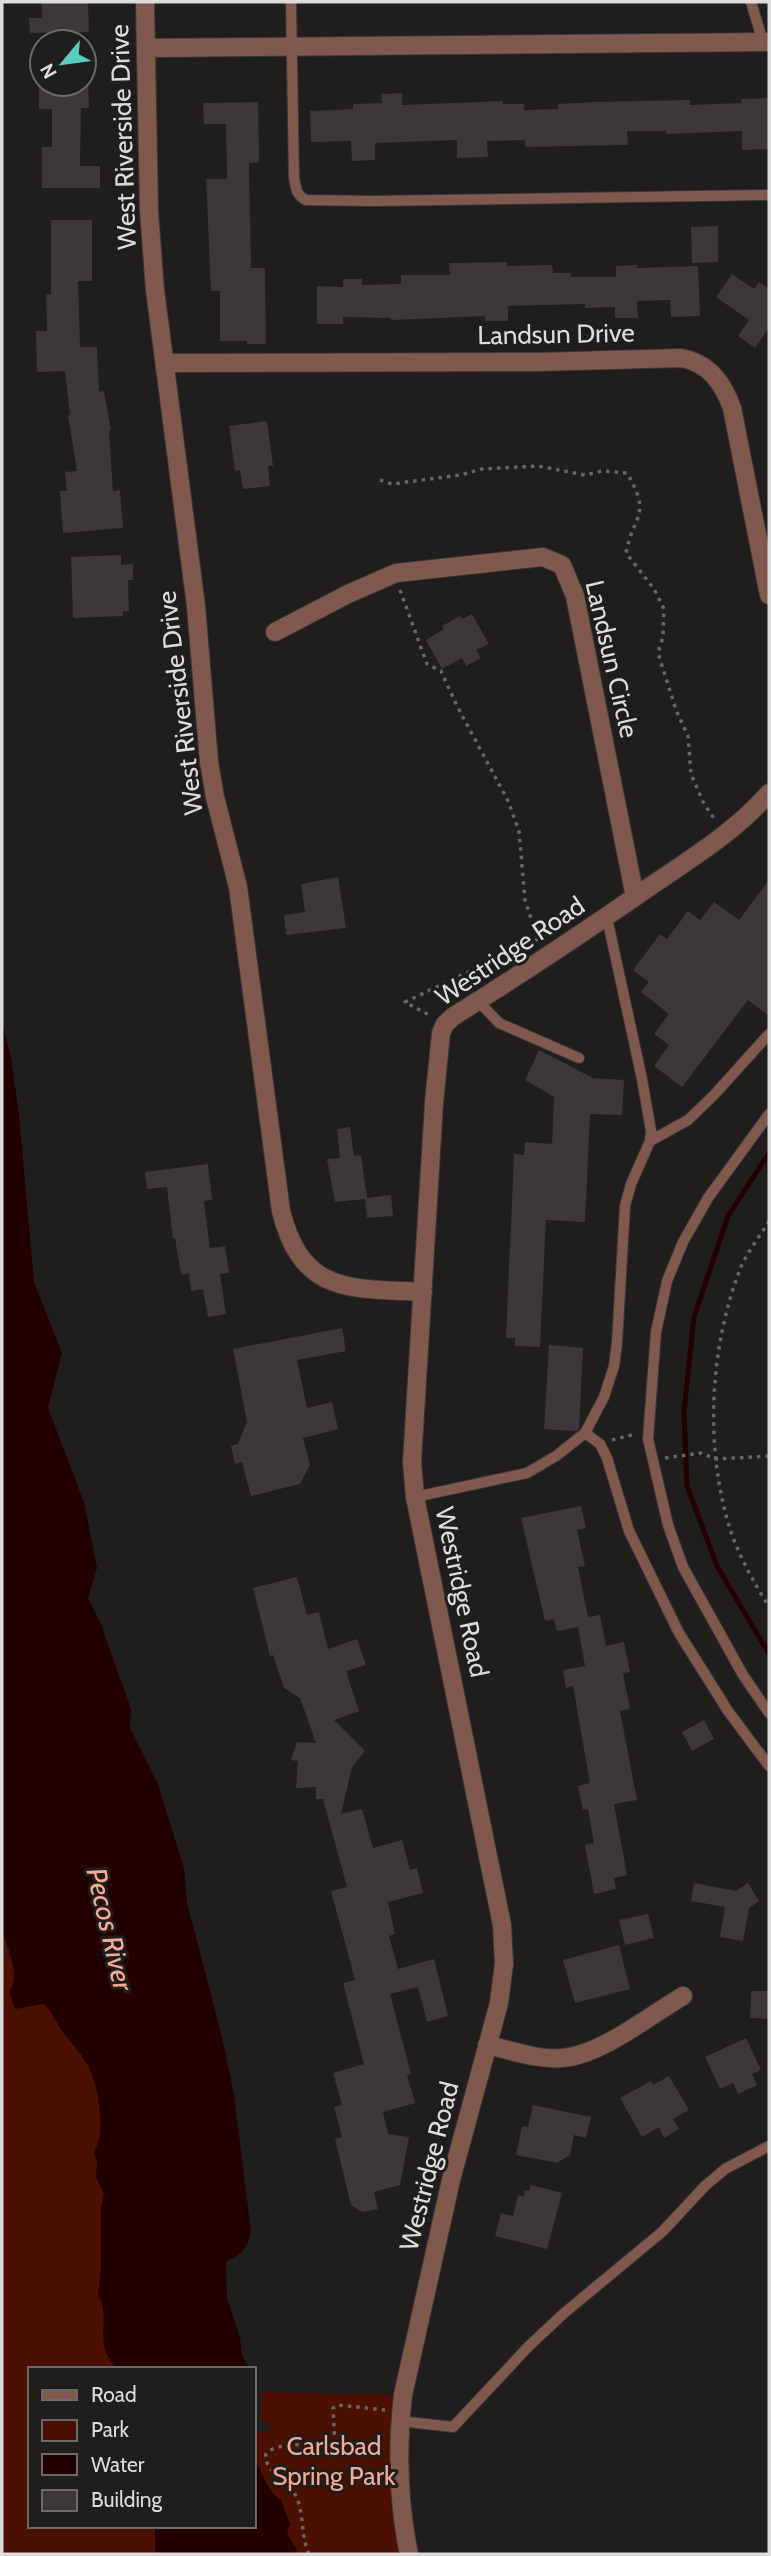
<svg xmlns="http://www.w3.org/2000/svg" width="771" height="2556" viewBox="0 0 771 2556" font-family="Cabin,sans-serif">
<style>
.green{fill:#4b1002}
.water{fill:#200}
.lines{fill:none;stroke-linecap:round;stroke-linejoin:round}
.stream{stroke:#200;stroke-width:5}
.building{fill:#3b3837}
.service-casing{stroke:#3a3838;stroke-width:12}
.minor-casing{stroke:#3a3838;stroke-width:20}
.path{stroke:#686565;stroke-width:3.5;stroke-dasharray:3.5 5;stroke-linecap:butt}
.service{stroke:#81584e;stroke-width:10}
.minor{stroke:#81584e;stroke-width:18}
.labels{text-anchor:middle;stroke-width:6;stroke-linejoin:round;paint-order:stroke}
.street-label{font-size:26px;fill:#dddbdb;stroke:#201d1d}
.park-label{font-size:26px;fill:#f5a995;stroke:#201d1d}
.water-label{font-size:28px;font-style:italic;fill:#f6aa96;stroke:#201d1d}
</style>
<rect width="100%" height="100%" fill="#201d1d"/>
<path class="green" d="M2 1930 15 1974 14 1985 20 2009 34 2004H44C54 2013 57 2026 66 2036 90 2064 97 2077 100 2115 101 2132 101 2137 94 2152L97 2163 96 2177 104 2194 101 2208V2268L98 2295C109 2310 99 2335 106 2353 109 2359 113 2363 115 2369H30V2526H155V2549L157 2554H2Z
M262 2392 403 2395 409 2554H297L296 2548 286 2534 290 2524 281 2500 274 2495 267 2484 254 2459V2433L269 2431 273 2425 263 2422 261 2414Z"/>
<path class="water" d="M2 1022 11 1057 19 1115 34 1282 62 1353 48 1408 84 1502 97 1568 88 1598 100 1622 131 1709 130 1728 158 1784 184 1868 187 1902 223 2041 234 2095 251 2231C248 2249 242 2254 226 2262L227 2299 240 2337 242 2355 250 2369H115C113 2363 109 2359 106 2353 99 2335 109 2310 98 2295L101 2268V2208L104 2194 96 2177 97 2163 94 2152C101 2137 101 2132 100 2115 97 2077 90 2064 66 2036 57 2026 54 2013 44 2004L15 2009 9 1991C22 1976 7 1947 2 1930Z
M254 2459 267 2484 274 2495 281 2500 290 2524 287 2534 296 2548 297 2554H157L155 2549V2526H254Z"/>
<g class="lines">
<path class="stream" d="M769 1153 728 1216 694 1317 684 1411 687 1486 717 1566 769 1654"/>
</g>
<path class="building" d="M42 2H88L89 32 30 33 29 18H42Z
M39 84H88L89 108H81L80 166H100V188H42V147H52V109H39Z
M402 93V105L503 101V104H524V110L558 109V104L594 102 690 100V105L742 103 741 99 769 98V149L742 150V131L666 134V131H627L628 145 525 147V140L487 141 488 157 457 158V140L375 143V160L352 161 351 141 311 142 310 111 353 109V104L382 103 381 94Z
M258 102 259 162 249 163 251 268H265L266 344H247V341H220V291H211L206 179H227L226 124H204L203 103Z
M51 220H92V281H78L80 347H97L99 392 104 391 111 430 109 431 113 491 120 490 123 528 63 533 60 491H67L65 472 77 471 68 415H70L65 371 37 372 36 331H47L46 295 51 294Z
M718 226V262L692 263 691 227Z
M507 262V266L552 265 553 273H571V277H616V266L637 265V268L698 266 700 316 671 317 670 300 637 301 638 318H615V307L585 308V304L508 306V321H485V316L391 320V318L343 317V324H317V286L343 287V279H362V285L401 284V275H450L449 263Z
M732 274 754 289 759 282 769 289V328L755 348 738 336 749 320 716 297Z
M267 421 273 466H268L270 486 243 489 240 470 235 471 229 426Z
M121 555V565L133 564V580H128L129 611H123V616L73 618 71 557Z
M472 614 489 644 476 650 481 658 466 666 462 658 442 669 426 640 444 629 442 626 460 616 462 619Z
M338 877 346 928 286 935 284 915 305 912 301 884Z
M769 880V1016L748 1000 682 1087 654 1066 669 1045 654 1034 669 1014 641 992 649 982 633 970 660 934 667 939 688 911 700 920 714 902 739 920Z
M539 1050 593 1078 624 1080 622 1115 590 1114 585 1222 546 1220 540 1347 515 1346V1338H506L514 1154 524 1155 525 1142 552 1144 554 1097 525 1080Z
M350 1127 354 1156 361 1155 367 1198 391 1195 393 1216 367 1218 365 1199 335 1202 327 1159 340 1158 337 1129Z
M208 1164 212 1200 204 1201 210 1248 225 1246 229 1273 220 1274 226 1314 208 1317 203 1289 191 1291 189 1273 181 1275 175 1238 173 1239 167 1187 147 1189 145 1172Z
M342 1328 346 1351 297 1360 307 1408 332 1402 338 1429 303 1438 310 1465 300 1484 251 1496 242 1462 235 1464 231 1446 238 1444 247 1422 233 1349Z
M549 1345 583 1348 579 1429 576 1431 544 1429Z
M581 1506 586 1528 577 1530 585 1566 578 1567 588 1617 600 1615 606 1646 624 1642 630 1672 623 1673 630 1709 620 1711 637 1800 614 1804 627 1875 614 1878 616 1889 594 1894 585 1845 594 1843 588 1809 583 1810 578 1786 590 1783 573 1686 566 1688 563 1670 585 1666 578 1627 557 1631 554 1619 545 1621 521 1518Z
M297 1577 307 1615 319 1612 328 1649 357 1639 366 1665 346 1671 359 1711 334 1720 365 1751 352 1767 341 1814 362 1809 373 1848 402 1840 410 1870 417 1868 423 1893 388 1902 395 1934 389 1936 398 1969 434 1959 448 2016 427 2022 418 1987 390 1994 411 2074 407 2075 415 2103 383 2112 388 2134 409 2137 400 2185 374 2192 378 2209 362 2212 351 2205 335 2139 342 2137 334 2107 342 2105 333 2073 364 2064 343 1983 355 1980 331 1891 347 1887 323 1799H316V1787L296 1788 298 1761 291 1760 297 1742 316 1743 300 1698 284 1688 273 1655 270 1656 253 1588Z
M704 1720 714 1739 692 1751 682 1732Z
M694 1883 736 1891 748 1883 759 1901 749 1908 743 1941 720 1937 725 1907 691 1901Z
M648 1914 654 1938 625 1945 619 1920Z
M619 1945 630 1989 575 2003 563 1960Z
M751 1991H769V2019L750 2018Z
M746 2038 761 2070 752 2074 757 2085 738 2094 733 2083 720 2089 705 2057Z
M669 2076 689 2110 673 2119 679 2129 664 2138 659 2127 642 2137 620 2098 651 2081 653 2085Z
M533 2105 591 2117 586 2138 574 2135 570 2155 557 2163 516 2155 522 2126 528 2127Z
M531 2185 562 2193 547 2249 495 2236 501 2213 513 2216 518 2195 524 2197 525 2190 529 2191Z"/>
<g class="lines">
<defs>
<path id="service" d="M291 2 294 178C296 188 296 195 306 200L373 201 769 195
M751 2 763 42
M478 1001 499 1023 579 1058
M769 1114 708 1198 683 1242 667 1281 656 1332 648 1439 668 1525 683 1567 743 1675 769 1713
M650 1141 688 1120 714 1095 769 1034
M585 1433 600 1444 607 1458 629 1531 679 1633 728 1711 769 1766
M415 1497 527 1473 556 1456 585 1433 604 1397 614 1366 617 1343 625 1206 631 1184 650 1141 651 1131 642 1079 607 918
M400 2421 453 2427 528 2347 563 2314 662 2232 705 2186 725 2169 769 2146"/>
<path id="minor" d="M145 2 149 211 155 290 196 606 209 762 215 797 238 887 281 1211C302 1295 350 1288 423 1292
M146 48 769 42
M165 363 538 362 681 358C709 363 723 383 732 408L769 595
M275 632 348 594 396 573 543 557 562 565 575 596 635 897
M487 2045C511 2050 537 2060 562 2058 601 2055 649 2016 683 1996
M409 2554C398 2502 397 2448 403 2395L451 2180 499 2003 504 1964 502 1925 415 1497 412 1462 434 1103 441 1033 445 1024 454 1016C518 976 580 935 642 892 687 861 733 834 769 793"/>
</defs>
<use href="#service" class="service-casing"/>
<use href="#minor" class="minor-casing"/>
<path class="path" d="M380 480 392 484 460 475 482 469 538 466 585 475 602 471 627 473C652 516 634 513 626 553L654 589 664 609 663 637 658 653 676 710 688 736 691 774 704 804 716 821
M400 590 427 664 441 671 457 706 508 801 519 831 525 900 538 939 405 1002 431 1016
M769 1221C760 1236 748 1251 741 1267 711 1343 705 1436 726 1515 734 1548 752 1579 769 1607
M612 1440 635 1434
M665 1458 701 1453 716 1459 769 1456
M309 2554C300 2535 305 2513 295 2494 288 2480 263 2471 266 2454 278 2440 316 2446 335 2446L333 2408 338 2405 385 2410"/>
<use href="#service" class="service"/>
<use href="#minor" class="minor"/>
</g>
<g class="labels">
<g class="street-label">
<text transform="translate(123 137) rotate(-92)" y="9">West Riverside Drive</text>
<text transform="translate(556 334) rotate(-1)" y="9">Landsun Drive</text>
<text transform="translate(612 659) rotate(77)" y="9">Landsun Circle</text>
<text transform="translate(180 703) rotate(-97)" y="9">West Riverside Drive</text>
<text transform="translate(510 951) rotate(-34)" y="9">Westridge Road</text>
<text transform="translate(462 1592) rotate(78)" y="9">Westridge Road</text>
<text transform="translate(429 2166) rotate(-76)" y="9">Westridge Road</text>
</g>
<g class="park-label">
<text x="334" y="2455">Carlsbad<tspan x="334" dy="30">Spring Park</tspan></text>
</g>
<g class="water-label">
<text transform="translate(110 1929) rotate(77)" y="10">Pecos River</text>
</g>
</g>
<rect width="771" height="2556" fill="none" stroke="#dddbdb" stroke-width="7"/>
<rect x="28" y="2367" width="228" height="161" fill="#201d1d" stroke="#6c6969" stroke-width="2"/>
<rect x="42" y="2390" width="35" height="10" fill="#81584e" stroke="#6c6969" stroke-width="2"/>
<text x="91" y="2402" font-size="21" fill="#dddbdb">Road</text>
<rect x="42" y="2420" width="35" height="21" fill="#4b1002" stroke="#6c6969" stroke-width="2"/>
<text x="91" y="2437" font-size="21" fill="#dddbdb">Park</text>
<rect x="42" y="2454" width="35" height="21" fill="#220000" stroke="#6c6969" stroke-width="2"/>
<text x="91" y="2472" font-size="21" fill="#dddbdb">Water</text>
<rect x="42" y="2490" width="35" height="21" fill="#3b3837" stroke="#6c6969" stroke-width="2"/>
<text x="91" y="2507" font-size="21" fill="#dddbdb">Building</text>
<g transform="translate(63 63) rotate(241)"><circle r="33" fill="#201d1d" stroke="#6c6969" stroke-width="2"/>
<path d="M0-5L12 26L0 18L-12 26Z" fill="#57cec1"/>
<text y="-10" font-size="19" font-weight="bold" text-anchor="middle" fill="#dddbdb">N</text>
</g>
</svg>
